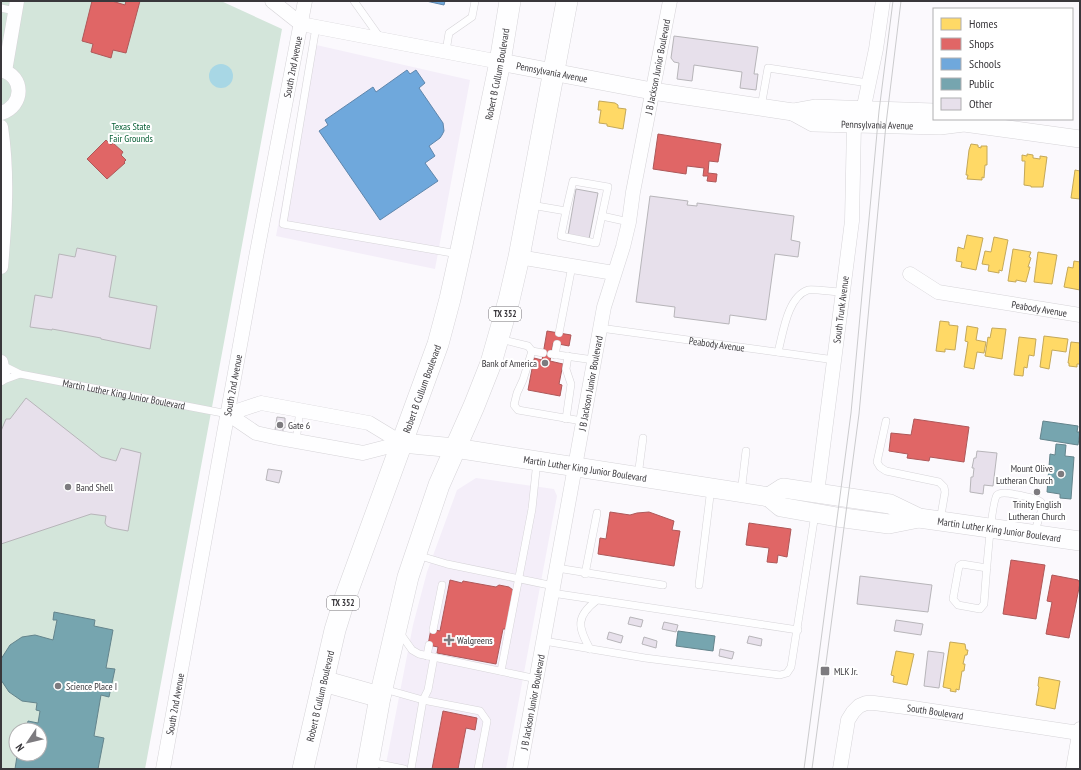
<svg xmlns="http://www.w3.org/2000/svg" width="1081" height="770" viewBox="0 0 1081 770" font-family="'PT Sans Narrow',sans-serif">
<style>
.built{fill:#f4eef9}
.green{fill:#d3e5da;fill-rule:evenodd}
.water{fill:#a8d7e5}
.homes{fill:#ffd966;stroke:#c4a859}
.shops{fill:#e06666;stroke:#ae5859}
.schools{fill:#6fa8dc;stroke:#5f86ac}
.public{fill:#76a5af;stroke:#64848c}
.building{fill:#e7e0eb;stroke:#b7b5b9}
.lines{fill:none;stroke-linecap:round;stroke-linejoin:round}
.service-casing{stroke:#d6d4d8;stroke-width:8}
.minor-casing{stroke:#d6d4d8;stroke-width:15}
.tertiary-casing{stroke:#d6d4d8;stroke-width:18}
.secondary-casing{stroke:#d6d4d8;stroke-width:20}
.primary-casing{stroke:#d6d4d8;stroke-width:22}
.service{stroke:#fefeff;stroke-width:7}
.minor{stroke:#fefeff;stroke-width:14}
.tertiary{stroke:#fefeff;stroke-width:17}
.secondary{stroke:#fefeff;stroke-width:19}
.primary{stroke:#fefeff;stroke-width:21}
.tram{stroke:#cbcbcd;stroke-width:1}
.poi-dot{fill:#7d7b7f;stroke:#fff;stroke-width:1.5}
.labels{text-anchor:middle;stroke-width:4;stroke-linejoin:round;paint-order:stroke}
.shield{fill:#fff;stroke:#747376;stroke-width:1}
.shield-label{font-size:9px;font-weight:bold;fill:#39373b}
.street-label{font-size:10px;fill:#39373b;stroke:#fff}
.park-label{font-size:10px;fill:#045d33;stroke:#fff}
.poi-label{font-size:10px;fill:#39373b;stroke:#fff;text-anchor:start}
</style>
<rect width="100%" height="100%" fill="#fbf9fd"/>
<path class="built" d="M312 44 470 80 435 269 276 236Z
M476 478 554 489 557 496 506 769H385L413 625 427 572 457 490Z"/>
<path class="green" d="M1 1H221L282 29 145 769H1ZM16 730H40V754H16Z"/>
<path class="water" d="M209 76a12 12 0 1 1 24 0a12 12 0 1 1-24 0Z"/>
<path class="homes" d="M599 101 615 103 618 105V108L626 109 623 129 607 126V124L599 123 601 110H598Z
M971 144 978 145V147L981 148V146H987V165H985L984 178 982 177V180L967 179 968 175H966L969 150Z
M1027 154 1033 155V158L1040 159V156L1047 157 1043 187H1031V186L1024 185 1025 161H1022V155L1027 156Z
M1075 170 1080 171V199L1071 198Z
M967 235 983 238 976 270 961 267 962 262 956 261 958 247 964 249Z
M994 237 1008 240 1002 271 999 270V273L988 271 989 265 982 264 985 251 991 252Z
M1013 249 1031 252 1029 257 1031 258 1028 267H1030L1026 282 1016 280V282L1008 281Z
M1038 252 1057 255 1052 284 1034 282Z
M1074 261 1080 262V290L1064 287 1068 267 1073 268Z
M940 321 949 322V325L958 326 955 350 945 349V352L936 351Z
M967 326 978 328 976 340 986 342 984 353 977 352 974 369 964 367 968 342 965 341Z
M992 328 1006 329 1002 359 985 356 988 337 990 338Z
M1044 336 1068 339 1066 352 1052 350 1049 369 1040 367Z
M1019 337 1036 339 1034 356 1029 355 1027 368 1024 367 1023 376 1014 375Z
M1071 342 1080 343V364H1077V367L1069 366V363H1068Z
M950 642 965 644 966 650H968L967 655H965L963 664H965L964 671H962L959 690 956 689V692L950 691 951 689 943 687Z
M896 651 914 654 907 685 893 682 894 676 891 675Z
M1039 677 1060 681 1055 709 1036 705 1039 687 1038 686Z"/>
<path class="shops" d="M92 1H112L125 5 126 1H140L126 53 113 50 111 58 91 52 93 44 82 41Z
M658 134 721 144 718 162 709 161 708 173 717 174 716 182 707 181 708 176H703L704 168 687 166 686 174 653 169Z
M106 140 111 145 113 143 123 152 121 155 126 160 124 162 125 163 107 179 87 159Z
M547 331 571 335 569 346 553 343 550 361 563 364 559 384 562 385 560 396 528 390 534 358 542 360Z
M914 419 969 427 964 462 930 457 929 461 907 458 908 454 889 451 891 433 911 435Z
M610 512 630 515 637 513 649 512 674 521 672 530 680 531 674 566 598 554 600 538 606 539Z
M749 523 791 529 787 557 778 555 777 563 767 562 769 548 746 545Z
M1011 560 1045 565 1036 619 1003 614Z
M1052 575 1078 580 1080 583 1069 638 1046 634 1052 602 1047 601Z
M450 580 462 583 463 581 496 587 499 585 509 587 513 590 506 629H503L496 664 437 653 438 647 428 645 431 629 440 631Z
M443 711 477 718 475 730 466 728 458 769H432Z"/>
<path class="schools" d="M426 1H445L444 5Z
M407 70 410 74 416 70 425 83 419 88 443 123 444 131 442 135 440 138 429 146 435 156 425 163 438 181 380 220 319 131 328 125 325 120 373 87 376 92Z"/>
<path class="public" d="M1043 421 1078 426 1077 432H1080L1078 445 1040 439Z
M1056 444 1066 445 1065 456 1074 457 1071 499 1060 498V494L1047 492 1050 454 1055 455Z
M54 612 95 620 94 626 113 630 106 668 115 669 109 697 101 695 94 736 104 738 98 769H15L17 756 21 757V754H40V730H26L28 721 38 723 40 711 36 710 37 703 22 701 9 692 1 680V659L10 645 22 637 35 635 53 640 57 620H53Z
M678 631 715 636 713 651 676 646Z"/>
<path class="building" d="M674 36 758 47 754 74H758L756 90 740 88 742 72 694 65 692 81 677 79 679 63 674 62 671 58Z
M576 189 598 193 589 239 568 235Z
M650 196 688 201 687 205 697 206V203L794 216 791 240 800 242 798 257 775 254 766 320 730 315 729 324 674 317 675 307 636 302Z
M77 248 116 256 109 297 157 306 150 349 101 339V338L52 329V330L30 327 35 295 52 298 59 254 75 257Z
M26 398 101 457 116 461 121 448 141 453 128 531 112 528 107 526 105 523 106 516 91 514 1 544V431L6 419H10Z
M277 417 285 418V428H283V432L275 430Z
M977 451 997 453 993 486 984 485 983 494 970 492 971 477H973L974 468H972L974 458H976Z
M268 469 282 471 279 483 266 480Z
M860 576 932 585 928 612 857 604Z
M630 617 643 620 641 627 628 624Z
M896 620 923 624 921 635 894 631Z
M664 622 678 625 676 632 662 629Z
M609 632 623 636 621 643 607 639Z
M749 636 762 639 761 646 747 643Z
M644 637 657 641 656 648 642 644Z
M720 649 734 652 732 659 719 656Z
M928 651 944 653 939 688 924 686Z"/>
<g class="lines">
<defs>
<g id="service">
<path d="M354 1 381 39"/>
<path d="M1 8 15 11"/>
<path d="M316 27 283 224 458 254"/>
<path d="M446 51 449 33 472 17 475 1"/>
<path d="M761 107 768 68 868 83"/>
<path d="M531 205 566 211 561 236 596 243 608 187 573 181 566 211"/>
<path d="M602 216 629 222"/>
<path id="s1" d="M600 328 835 360"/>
<path d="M559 333 572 266"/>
<path d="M500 339 528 346 532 351 523 380 517 393 514 405 518 410 582 421"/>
<path d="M532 351 543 353"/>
<path d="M778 352C783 334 787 297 808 290 814 289 835 292 842 292"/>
<path d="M551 354 594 360"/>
<path d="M555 355 557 344"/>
<path id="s2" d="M2 365 20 374 228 414"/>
<path d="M1 381 20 374"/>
<path d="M566 419 571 384 566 369 568 356"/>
<path d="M886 421 877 462 880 467 886 471 939 482 944 487 945 492 940 521"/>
<path d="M296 441 300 410"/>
<path d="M638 476 643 438"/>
<path d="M741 493 746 451"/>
<path d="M417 555 447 564 554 586"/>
<path d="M557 568 663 585"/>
<path d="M987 568 962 564 959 566 953 599 958 605 980 609 984 604C985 590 991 502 997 495 1002 491 1012 494 1018 495 1026 497 1035 497 1041 502V512L1034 534"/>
<path d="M585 574 597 513"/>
<path d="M699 585 711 488"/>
<path d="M552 593 798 630"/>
<path d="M433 630 442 585"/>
<path d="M400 633 412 650 419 654 537 679"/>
<path d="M544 641 645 658 780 675 787 673 791 667 815 514"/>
<path d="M590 649C578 627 575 617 597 600"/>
<path d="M427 656 429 645"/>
<path d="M501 671 532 509 537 461"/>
<path d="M384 689 423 700 428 690 434 657"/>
<path d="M370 762 404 769"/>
<path d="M411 769 423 700 480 711 487 721 478 769"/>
</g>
<g id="minor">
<path d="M272 1 301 24 500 62"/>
<path d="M1 70C25 76 24 106 1 113"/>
<path d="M5 71 17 1"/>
<path d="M863 111 876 49 883 1"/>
<path d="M1 127C8 173 5 221 1 267"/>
<path d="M519 257 614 273"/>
<path id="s3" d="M910 274 938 292 1080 315"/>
<path d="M1 362 3 373 1 378"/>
<path d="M228 414 261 403 369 423 402 443"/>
<path d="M228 414 256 433 274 437 363 453 402 443"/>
<path id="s4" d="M817 493 852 221 854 124"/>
<path id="s5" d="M163 769 256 257 305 1"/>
<path id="s6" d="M520 769 604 307 623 247 629 222 633 192 670 1"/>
<path id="s7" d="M840 769 848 720 853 712 859 706 866 703H874L913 708 1079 733"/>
<path d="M1073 769 1080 729"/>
</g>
<g id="tertiary">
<path id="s8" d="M500 62 652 91 793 112 815 108 934 112"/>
<path id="s9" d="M793 112 813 123 940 126 964 123 1080 139"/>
</g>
<g id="secondary">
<path id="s10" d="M402 443 455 448 769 497 781 507 837 517 889 524 919 518"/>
<path id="s11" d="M769 497 783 488 890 504 919 518 1080 541"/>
</g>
<g id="primary">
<path d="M323 681 380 697"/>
<path id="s12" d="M303 769 335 630 344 601 438 344 450 299 462 245 500 62 510 1"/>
<path d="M367 769 380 697 408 577 439 485 474 406 491 363 509 300 519 257 567 1"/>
</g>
</defs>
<use href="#service" class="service-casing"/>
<use href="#minor" class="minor-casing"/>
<use href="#tertiary" class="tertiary-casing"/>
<use href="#secondary" class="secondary-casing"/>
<use href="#primary" class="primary-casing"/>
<use href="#service" class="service"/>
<use href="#minor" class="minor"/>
<use href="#tertiary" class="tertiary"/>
<use href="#secondary" class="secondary"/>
<use href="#primary" class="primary"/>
<path class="tram" d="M804 769 851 413 879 111 893 1
M812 769 859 414 886 124 901 1"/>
</g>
<g class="poi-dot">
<circle cx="545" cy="363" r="4"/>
<circle cx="280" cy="425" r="4"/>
<circle cx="1061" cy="474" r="4"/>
<circle cx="68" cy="487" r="4"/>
<circle cx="1037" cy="492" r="4"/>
<path d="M447 634h4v4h4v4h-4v4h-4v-4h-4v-4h4z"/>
<rect x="820" y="666" width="10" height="10" rx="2"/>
<circle cx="58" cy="686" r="4"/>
</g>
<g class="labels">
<g class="shield">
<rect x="489" y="307" width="32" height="14" rx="3"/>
<rect x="327" y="596" width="32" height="14" rx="3"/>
</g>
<g class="shield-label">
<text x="505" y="317">TX 352</text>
<text x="343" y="606">TX 352</text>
</g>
<g class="street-label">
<text dy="4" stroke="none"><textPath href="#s5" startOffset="714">South 2nd Avenue</textPath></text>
<text dy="4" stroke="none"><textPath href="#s6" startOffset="716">J B Jackson Junior Boulevard</textPath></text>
<text dy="4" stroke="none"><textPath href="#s8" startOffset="53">Pennsylvania Avenue</textPath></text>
<text dy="4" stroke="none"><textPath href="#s12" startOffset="723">Robert B Cullum Boulevard</textPath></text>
<text dy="4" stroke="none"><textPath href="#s9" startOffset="87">Pennsylvania Avenue</textPath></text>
<text dy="4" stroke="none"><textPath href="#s4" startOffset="185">South Trunk Avenue</textPath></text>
<text dy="4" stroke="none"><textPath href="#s3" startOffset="136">Peabody Avenue</textPath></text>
<text dy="4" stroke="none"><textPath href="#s1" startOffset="118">Peabody Avenue</textPath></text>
<text dy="4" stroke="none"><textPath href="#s6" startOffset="392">J B Jackson Junior Boulevard</textPath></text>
<text dy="4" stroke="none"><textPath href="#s5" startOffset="390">South 2nd Avenue</textPath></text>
<text dy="4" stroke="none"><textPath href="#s12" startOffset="399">Robert B Cullum Boulevard</textPath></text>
<text dy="4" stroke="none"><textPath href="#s2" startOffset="126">Martin Luther King Junior Boulevard</textPath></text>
<text dy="4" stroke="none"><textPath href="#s10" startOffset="185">Martin Luther King Junior Boulevard</textPath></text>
<text dy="4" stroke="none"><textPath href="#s11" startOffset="238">Martin Luther King Junior Boulevard</textPath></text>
<text dy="4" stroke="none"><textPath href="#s12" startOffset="75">Robert B Cullum Boulevard</textPath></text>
<text dy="4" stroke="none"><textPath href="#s6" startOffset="68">J B Jackson Junior Boulevard</textPath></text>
<text dy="4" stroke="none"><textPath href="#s5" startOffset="66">South 2nd Avenue</textPath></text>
<text dy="4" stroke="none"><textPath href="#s7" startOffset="145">South Boulevard</textPath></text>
</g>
<g class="park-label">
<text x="131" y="130">Texas State<tspan x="131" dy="12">Fair Grounds</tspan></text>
</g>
<g class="poi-label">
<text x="537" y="367" text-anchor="end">Bank of America</text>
<text x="288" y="429">Gate 6</text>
<text x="1053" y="472" text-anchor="end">Mount Olive<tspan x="1053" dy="12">Lutheran Church</tspan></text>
<text x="76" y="491">Band Shell</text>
<text x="1037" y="508" text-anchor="middle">Trinity English<tspan x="1037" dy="12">Lutheran Church</tspan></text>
<text x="457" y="644">Walgreens</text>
<text x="834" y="675">MLK Jr.</text>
<text x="66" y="690">Science Place I</text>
</g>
</g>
<rect width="1081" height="770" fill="none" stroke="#39373b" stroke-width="4"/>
<rect x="933" y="8" width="140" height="112" fill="#ffffff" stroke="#b0afb1"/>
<rect x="941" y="18" width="20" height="12" fill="#ffd966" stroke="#b0afb1"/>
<text x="969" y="28" font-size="12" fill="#39373b">Homes</text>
<rect x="941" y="38" width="20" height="12" fill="#e06666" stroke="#b0afb1"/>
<text x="969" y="48" font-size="12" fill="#39373b">Shops</text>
<rect x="941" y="58" width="20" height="12" fill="#6fa8dc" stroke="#b0afb1"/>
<text x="969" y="68" font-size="12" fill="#39373b">Schools</text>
<rect x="941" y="78" width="20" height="12" fill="#76a5af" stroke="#b0afb1"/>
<text x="969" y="88" font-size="12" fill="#39373b">Public</text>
<rect x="941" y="98" width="20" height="12" fill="#e7e0eb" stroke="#b0afb1"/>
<text x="969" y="108" font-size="12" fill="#39373b">Other</text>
<g transform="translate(28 742) rotate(235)"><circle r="19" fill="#ffffff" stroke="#b0afb1"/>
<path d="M0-3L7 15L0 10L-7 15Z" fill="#7d7b7f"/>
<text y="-6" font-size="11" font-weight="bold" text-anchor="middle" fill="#39373b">N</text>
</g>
</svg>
